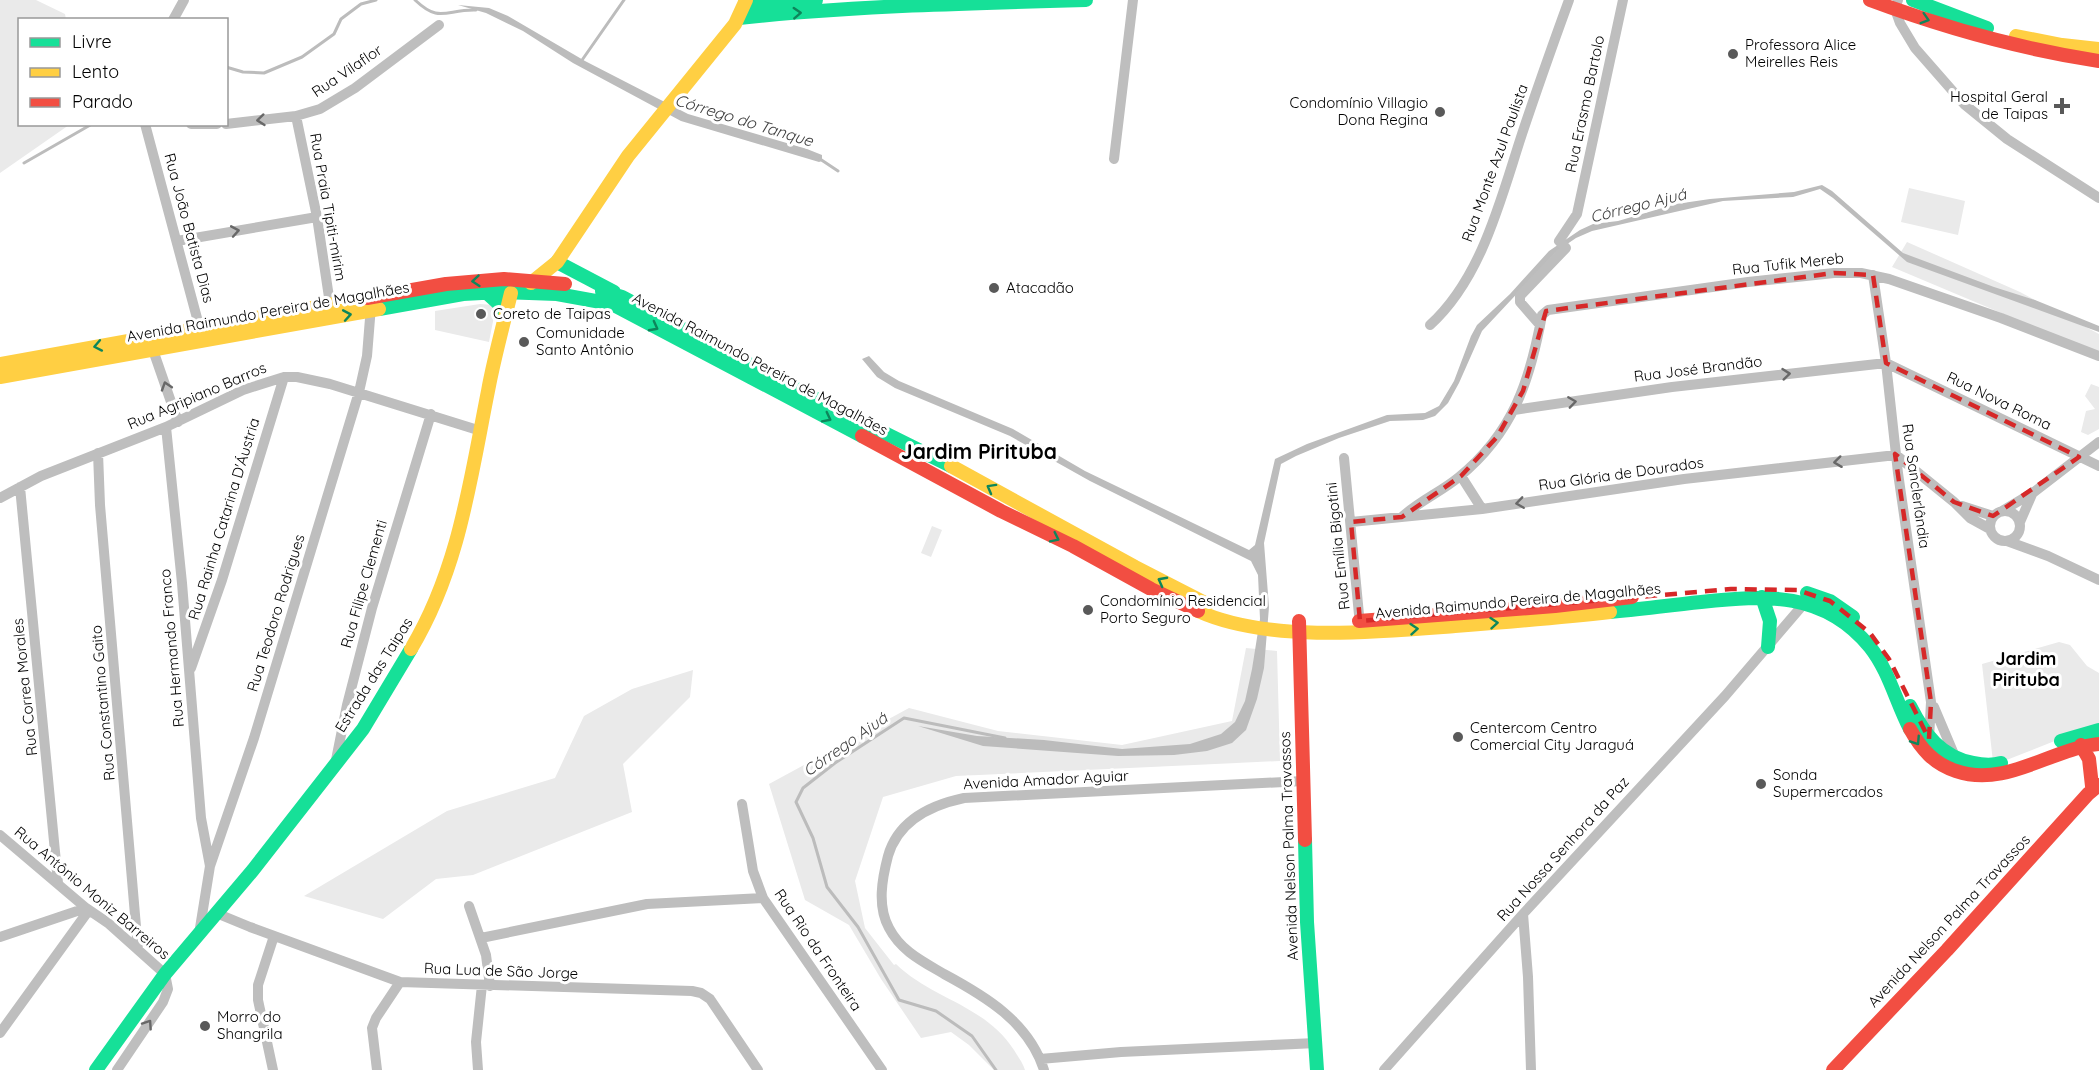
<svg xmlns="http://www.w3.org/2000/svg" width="2099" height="1070" viewBox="0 0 2099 1070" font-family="Quicksand,sans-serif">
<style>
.green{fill:#eaeaea}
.water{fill:#bcbcbc}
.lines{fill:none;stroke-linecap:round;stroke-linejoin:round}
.stream{stroke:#bcbcbc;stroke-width:3}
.street{stroke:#bebebe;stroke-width:10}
.fast{stroke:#16e098;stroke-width:14}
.slow{stroke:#ffcf43;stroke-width:14}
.jam{stroke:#f24e42;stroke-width:14}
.oneway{stroke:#0d865b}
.oneway2{stroke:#686868}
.marked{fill:none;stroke:#d62828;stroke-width:4.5;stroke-dasharray:12 8;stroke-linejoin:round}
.poi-dot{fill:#595959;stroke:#fff;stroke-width:2}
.labels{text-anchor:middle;stroke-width:6;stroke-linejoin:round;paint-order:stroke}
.poi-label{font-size:15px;fill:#000;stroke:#fff;text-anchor:start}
.street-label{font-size:15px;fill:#000;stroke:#fff}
.water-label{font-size:16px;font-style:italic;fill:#404040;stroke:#fff}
.quarter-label{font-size:18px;font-weight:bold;fill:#000;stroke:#fff}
.district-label{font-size:21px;font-weight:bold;fill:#000;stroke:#fff}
</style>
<rect width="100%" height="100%" fill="#fff"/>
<path class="green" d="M0 0H36L65 14 66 19 20 20V124L69 125 0 173Z
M1909 188 1965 201 1958 235 1901 222Z
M1907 242 2020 292 2099 334V354L1892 267Z
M480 304 494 305 495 311 489 342 435 330V311Z
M2091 384 2099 387V429L2088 435 2081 432 2086 411 2095 409 2085 396Z
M932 526 942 530 931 557 921 553Z
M2059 642 2070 645 2087 666 2099 673V726L2095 725 2004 761 1993 762 1982 664Z
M1246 648 1277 651 1280 761 956 776 883 797 855 881 865 928 894 965 896 964C932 999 985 1005 1014 1050 1018 1057 1023 1063 1025 1070H994L969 1045 951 1032 921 1038 881 979 849 925 805 900 769 784 909 708 998 731 1122 745 1232 721Z
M693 670 690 697 623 764 632 812 473 875 436 879 383 919 304 896 447 811 555 778 584 716 632 689Z"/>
<path class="water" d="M458 5 489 8 508 16 585 61 688 114 807 149 822 155V161L819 162 681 121 573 63 523 31 486 13Z
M1822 185 1832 191 1903 253 1994 287 2035 300 2099 326V332L1907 262 1833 198 1820 189 1793 197 1723 201 1592 231 1576 238 1557 251 1482 331 1459 383 1448 403 1435 416 1423 420 1390 421 1339 438 1296 456 1281 464 1264 543 1269 607 1264 668 1257 699 1246 730 1232 743 1207 751 1174 755 1118 756 983 746 918 726 977 736 1044 740 1122 749 1190 744 1221 734 1235 722 1245 701 1252 669 1260 619 1258 575 1251 561 1090 481 1010 436 895 388 877 377 862 359 869 356 884 372 899 381 1013 429 1085 471 1249 550 1255 545 1275 459 1307 444 1387 415 1425 413 1439 406 1454 381 1471 336 1477 325 1510 294 1549 251 1580 230 1593 224 1618 221 1676 204 1710 199 1794 192Z"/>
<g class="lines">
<path class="stream" d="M415 0C440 24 446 9 476 10
M580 63 624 0
M226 67 243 72 264 73 302 57 334 34 341 19 361 4 376 0
M820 159 838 171
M24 163 92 124
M996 1070 972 1036 936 1011 899 1000 858 927 827 887 813 838 796 802 803 788 835 763 904 718 1005 738"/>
<path class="street" d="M1898 0 1895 9 1900 23 1915 48 1964 104 2007 139 2099 198
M173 20 184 0
M296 116 317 217 330 304
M145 124 201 333
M191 124H217
M226 124 296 116 320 109 355 88 439 25
M1114 159 1133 0
M177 241 317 217
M1873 275 1886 363 1898 473 1931 702 1929 739
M1430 325C1482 278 1501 198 1522 134 1537 89 1553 44 1569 0
M1540 325 1520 302V296L1566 248 1559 241 1577 214 1623 0
M153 350 178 422
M1514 410 1672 387 1886 363 2099 466
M166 427 182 583 201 818 210 866
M98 453 100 505 138 950
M1344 458 1360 625
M1461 476 1482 509
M20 487 58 883
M0 498 41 476 166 427 243 390 284 377H297L330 384 481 431
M1962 506 1993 516
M1990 526a15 15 0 1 1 30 0a15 15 0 1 1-30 0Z
M2002 511 2034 492 2099 442
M1402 517C1419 501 1441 492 1459 477 1513 433 1530 381 1542 315L1548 310 1748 282 1834 273H1861L1889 279 2001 318 2099 356
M1351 522 1482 509 1684 479 1896 455 1954 502 1970 518 1990 529
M2020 522 2033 492
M2007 541 2048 556 2099 580
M191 668 222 580 284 377
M1934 707 1956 759
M336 760 347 705 372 608 431 414
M742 804 753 871 763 898 882 1070
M0 835 86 908 108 923 165 974 168 989 163 1002 117 1070
M469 906 486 955 490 986
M216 913 250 927 400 982 692 991 701 993 710 999 758 1070
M1523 914 1528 977 1531 1070
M199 934 210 866 254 738 359 392 367 356 371 306
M0 937 86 908
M481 938 647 904 763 898
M0 1033 89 910
M1040 1059 1121 1052 1316 1043
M273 1070 258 1000V985L274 936
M377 1070 372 1028 376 1018 400 982
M478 1070 476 1042 482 985
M1044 1070C1029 1022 985 996 944 974 922 961 901 951 889 928 877 906 882 879 888 856 898 821 931 805 964 798L1303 781
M1384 1070 1523 914 1725 696 1808 599"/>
<path class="fast" d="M1913 0 1987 28
M745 3 816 0
M739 18C854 6 970 3 1086 0
M557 262 614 292
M602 291 622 297 798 390 951 466
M487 293 498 303 506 315
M379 309 463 294 500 292 557 294 612 304 862 436
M1807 593 1830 601 1853 617
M1762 597 1770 621 1768 647
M1610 612C1641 609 1671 605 1701 602 1766 595 1824 591 1870 647 1889 671 1896 702 1910 729
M1910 706C1924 734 1941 757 1973 763 1983 765 1991 766 2001 763
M2061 741 2099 730
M1305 840 1307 922 1317 1070
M96 1070 165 974 253 870 363 729 411 649"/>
<path class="slow" d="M2016 36 2062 45 2099 49
M531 283 557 262 628 156 735 24 746 0
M0 364 367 298
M0 377 379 309
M951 466 1135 567 1207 604
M1198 611C1268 643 1379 632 1455 626 1507 622 1559 618 1610 612
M411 649C459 569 470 481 488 391 494 358 503 326 511 293"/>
<path class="jam" d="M1870 0C1945 28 2020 49 2099 61
M367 298 446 284 504 279 565 284
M862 436 1001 511 1073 546 1151 589 1198 611
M1299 621 1305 840
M1359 621 1555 606 1632 597
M1910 729C1921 749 1934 764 1956 771 2006 788 2050 749 2099 744
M2081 745 2089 759 2092 786
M1833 1070 1947 950 2088 794 2099 785"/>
</g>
<defs><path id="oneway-chevron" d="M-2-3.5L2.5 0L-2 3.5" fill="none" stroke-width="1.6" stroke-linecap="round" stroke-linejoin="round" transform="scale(1.5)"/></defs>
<g class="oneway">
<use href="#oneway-chevron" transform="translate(797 13) rotate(-3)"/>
<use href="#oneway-chevron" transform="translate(1925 19) rotate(17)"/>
<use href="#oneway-chevron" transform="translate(476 281) rotate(175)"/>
<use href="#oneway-chevron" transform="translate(347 315) rotate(-10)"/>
<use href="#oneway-chevron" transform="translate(654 327) rotate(28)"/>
<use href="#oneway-chevron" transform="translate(98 346) rotate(169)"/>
<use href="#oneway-chevron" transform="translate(827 418) rotate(27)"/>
<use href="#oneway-chevron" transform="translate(991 488) rotate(-151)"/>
<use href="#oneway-chevron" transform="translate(1055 538) rotate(26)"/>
<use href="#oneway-chevron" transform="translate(1162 581) rotate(-152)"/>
<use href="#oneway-chevron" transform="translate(1494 623) rotate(-5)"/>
<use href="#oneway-chevron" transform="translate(1414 629) rotate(-5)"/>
<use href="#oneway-chevron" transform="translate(1916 741) rotate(57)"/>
</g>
<g class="oneway2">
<use href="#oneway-chevron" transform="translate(261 120) rotate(174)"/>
<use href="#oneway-chevron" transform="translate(235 231) rotate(-10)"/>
<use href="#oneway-chevron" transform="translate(1786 374) rotate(-6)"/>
<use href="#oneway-chevron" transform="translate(166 386) rotate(-108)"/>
<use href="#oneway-chevron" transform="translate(1572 402) rotate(-8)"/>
<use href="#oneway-chevron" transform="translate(1838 462) rotate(173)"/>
<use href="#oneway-chevron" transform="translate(1520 503) rotate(172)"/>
<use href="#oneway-chevron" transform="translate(148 1024) rotate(-56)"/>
</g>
<path class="marked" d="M1834 273 1873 275 1886 363 2079 457 1993 516 1954 502 1895 454 1931 702 1929 739 1889 659 1870 633 1830 601 1797 590 1731 589 1360 621 1351 522 1402 517 1461 476 1497 437 1523 391 1546 311Z"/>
<g class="poi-dot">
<circle cx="1733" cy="54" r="6"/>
<path d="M2059 97h6v6h6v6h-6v6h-6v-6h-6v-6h6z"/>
<circle cx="1440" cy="112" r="6"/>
<circle cx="994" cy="288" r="6"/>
<circle cx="481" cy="314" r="6"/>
<circle cx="524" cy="342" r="6"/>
<circle cx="1088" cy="610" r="6"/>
<circle cx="1458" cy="737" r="6"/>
<circle cx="1761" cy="784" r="6"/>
<circle cx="205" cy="1026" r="6"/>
</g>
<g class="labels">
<g class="poi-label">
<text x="1745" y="50">Professora Alice<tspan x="1745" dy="17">Meirelles Reis</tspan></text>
<text x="2048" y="102" text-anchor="end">Hospital Geral<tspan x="2048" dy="17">de Taipas</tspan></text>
<text x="1428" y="108" text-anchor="end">Condomínio Villagio<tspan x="1428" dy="17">Dona Regina</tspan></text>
<text x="1006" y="293">Atacadão</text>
<text x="493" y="319">Coreto de Taipas</text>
<text x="536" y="338">Comunidade<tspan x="536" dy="17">Santo Antônio</tspan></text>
<text x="1100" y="606">Condomínio Residencial<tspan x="1100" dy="17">Porto Seguro</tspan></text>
<text x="1470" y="733">Centercom Centro<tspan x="1470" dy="17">Comercial City Jaraguá</tspan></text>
<text x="1773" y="780">Sonda<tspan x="1773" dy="17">Supermercados</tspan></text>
<text x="217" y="1022">Morro do<tspan x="217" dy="17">Shangrila</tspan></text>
</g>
<g class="street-label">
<text transform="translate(347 71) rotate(-34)" y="5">Rua Vilaflor</text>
<text transform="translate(1585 104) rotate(-78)" y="5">Rua Erasmo Bartolo</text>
<text transform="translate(1495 163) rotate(-70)" y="5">Rua Monte Azul Paulista</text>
<text transform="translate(328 207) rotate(80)" y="5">Rua Praia Tipiti-mirim</text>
<text transform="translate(189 228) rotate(75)" y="5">Rua João Batista Dias</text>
<text transform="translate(1788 264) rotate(-6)" y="5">Rua Tufik Mereb</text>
<text transform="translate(268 312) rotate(-10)" y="5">Avenida Raimundo Pereira de Magalhães</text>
<text transform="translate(760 364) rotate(28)" y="5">Avenida Raimundo Pereira de Magalhães</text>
<text transform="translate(1698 369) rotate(-7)" y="5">Rua José Brandão</text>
<text transform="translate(197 396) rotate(-23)" y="5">Rua Agripiano Barros</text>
<text transform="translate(1999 401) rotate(26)" y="5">Rua Nova Roma</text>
<text transform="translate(1621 474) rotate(-8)" y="5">Rua Glória de Dourados</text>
<text transform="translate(1916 486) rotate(82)" y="5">Rua Sanclerlândia</text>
<text transform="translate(224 519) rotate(-73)" y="5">Rua Rainha Catarina D'Áustria</text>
<text transform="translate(1338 546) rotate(-96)" y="5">Rua Emília Bigotini</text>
<text transform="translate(364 584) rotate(-74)" y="5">Rua Filipe Clementi</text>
<text transform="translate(1518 601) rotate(-5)" y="5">Avenida Raimundo Pereira de Magalhães</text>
<text transform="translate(276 613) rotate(-73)" y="5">Rua Teodoro Rodrigues</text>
<text transform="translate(172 648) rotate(-95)" y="5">Rua Hermando Franco</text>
<text transform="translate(374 675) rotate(-58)" y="5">Estrada das Taipas</text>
<text transform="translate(25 687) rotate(-96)" y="5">Rua Correa Morales</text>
<text transform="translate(103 703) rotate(-95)" y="5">Rua Constantino Gaito</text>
<text transform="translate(1046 780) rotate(-3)" y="5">Avenida Amador Aguiar</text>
<text transform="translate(1289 846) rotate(-92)" y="5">Avenida Nelson Palma Travassos</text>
<text transform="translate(1563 849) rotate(-48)" y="5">Rua Nossa Senhora da Paz</text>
<text transform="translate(92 893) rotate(40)" y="5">Rua Antônio Moniz Barreiros</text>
<text transform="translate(1949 921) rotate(-47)" y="5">Avenida Nelson Palma Travassos</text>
<text transform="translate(818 950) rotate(56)" y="5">Rua Rio da Fronteira</text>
<text transform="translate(501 971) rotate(2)" y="5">Rua Lua de São Jorge</text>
</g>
<g class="water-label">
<text transform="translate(744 120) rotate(17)" y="6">Córrego do Tanque</text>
<text transform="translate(1638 205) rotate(-14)" y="6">Córrego Ajuá</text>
<text transform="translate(845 744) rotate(-35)" y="6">Córrego Ajuá</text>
</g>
<g class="quarter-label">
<text x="2026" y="665">Jardim<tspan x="2026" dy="21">Pirituba</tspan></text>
</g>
<g class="district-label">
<text x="979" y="459">Jardim Pirituba</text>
</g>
</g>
<rect x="18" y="18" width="210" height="108" fill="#ffffff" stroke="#999999" stroke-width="1.5"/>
<rect x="30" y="38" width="30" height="9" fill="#16e098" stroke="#999999" stroke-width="1.5"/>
<text x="72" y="48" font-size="18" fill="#000000">Livre</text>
<rect x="30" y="68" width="30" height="9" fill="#ffcf43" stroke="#999999" stroke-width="1.5"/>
<text x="72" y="78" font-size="18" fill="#000000">Lento</text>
<rect x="30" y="98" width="30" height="9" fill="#f24e42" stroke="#999999" stroke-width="1.5"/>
<text x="72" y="108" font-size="18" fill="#000000">Parado</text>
</svg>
